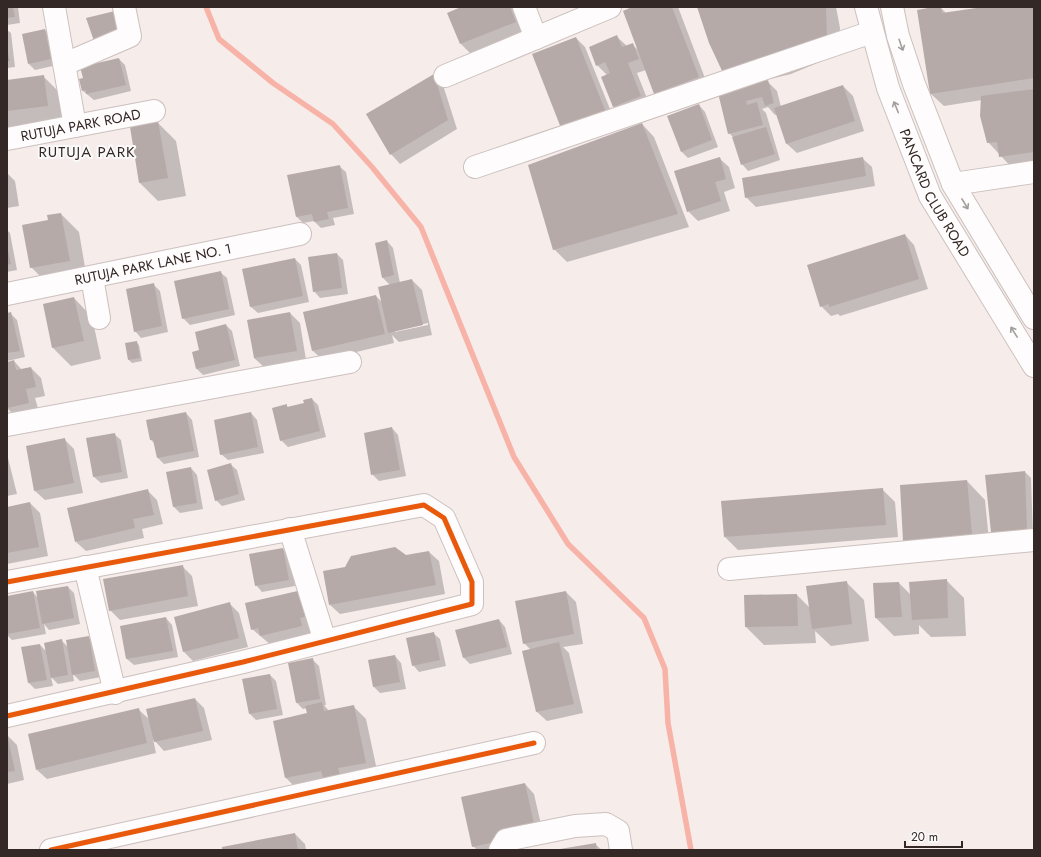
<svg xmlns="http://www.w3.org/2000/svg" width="1041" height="857" viewBox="0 0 1041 857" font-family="Jost,sans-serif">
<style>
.shadow{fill:#0003;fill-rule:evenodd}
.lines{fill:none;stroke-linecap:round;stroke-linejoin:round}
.stream{stroke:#f7b3a7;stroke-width:5.5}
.building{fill:#b5aaa8}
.minor-casing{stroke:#cbc0be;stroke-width:24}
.major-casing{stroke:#cbc0be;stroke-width:24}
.minor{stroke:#fefcfc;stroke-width:22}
.major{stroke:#fefcfc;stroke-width:22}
.cycleway-casing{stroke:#fafafa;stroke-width:8}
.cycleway{stroke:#e8590c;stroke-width:5}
.oneway{stroke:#a39d9c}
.labels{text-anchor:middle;stroke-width:4;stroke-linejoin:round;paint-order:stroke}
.street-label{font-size:14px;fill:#342826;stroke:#fafafa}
.neighbourhood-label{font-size:15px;letter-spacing:1px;fill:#342826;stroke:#fafafa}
</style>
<rect width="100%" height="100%" fill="#f6ecea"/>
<path class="shadow" d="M7 7H18L20 23 7 25Z
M464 7H515L525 32 470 53 461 44 449 13Z
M635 7H678L708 86 664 103 655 93 646 70 637 73 650 106 623 116 614 107 608 76 597 65 617 37 627 46 632 44 639 51Z
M698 7H836L840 28 839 54 791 74 766 80 777 91 781 107 843 86 853 96 864 131 797 153 787 144 777 114 775 115 768 107 762 109 766 113 780 160 748 171 742 164 734 138 729 133 747 86Z
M940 7 947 14 989 7H1034V166L1013 169 988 142 982 100 944 106 931 94Z
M7 30 11 33 15 67 7 68Z
M45 30 51 37 57 65 35 70 29 64Z
M576 38 585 47 614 119 571 137Z
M119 59 125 65 131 91 94 100 83 91 84 79Z
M434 75 443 85 457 129 400 164 391 154Z
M43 76 61 94 66 123 7 128V81Z
M699 105 705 112 718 147 688 158 682 152 669 117Z
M158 123 176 141 186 196 158 201 140 183Z
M642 124 654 137 689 227 567 262 554 249Z
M719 158 729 167 735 188 724 192 730 211 698 221 688 211Z
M862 158 872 167 875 186 756 207 746 197Z
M339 166 346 172 354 214 333 218 335 225 321 228 314 221 303 223 297 217Z
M7 173 15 181 19 206 7 208Z
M61 214 79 232 87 279 49 285 31 267 49 221Z
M7 230 10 233 17 270 7 272Z
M905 235 914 245 928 289 840 316 838 314 831 316 821 306Z
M387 241 393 248 400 283 412 280 422 290 432 335 399 342 392 335 394 343 323 360 313 351 376 296 383 303 390 285 383 278ZM428 323V325L395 332V330Z
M337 254 343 260 348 294 320 298 314 291Z
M295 259 301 265 309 302 258 313 251 307 244 270Z
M220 272 227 278 235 315 190 325 183 318Z
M154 285 160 291 168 332 141 338 135 331Z
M74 298 92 317 101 359 71 366 53 348Z
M290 313 300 323 306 360 264 367 254 358Z
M7 314H11L17 320 25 357 7 361Z
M226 325 232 331 240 366 203 375 197 369 193 353 200 351Z
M136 342 139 345 142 361 132 363 129 360Z
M14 361 22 370 31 368 41 378 45 396 35 398 39 412 16 417 7 408V363Z
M312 399 318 405 326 437 288 447 281 440 286 405 289 408 305 404Z
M186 413 192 420 199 457 164 464 158 458 155 444 151 440Z
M251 413 257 420 264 453 228 460 221 454Z
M392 428 398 435 406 476 379 481 372 474Z
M114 434 121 440 128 478 101 483 94 477Z
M64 439 74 449 83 493 45 500 35 491Z
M7 454 17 494 7 496Z
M230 464 237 470 245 500 222 506 216 500Z
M191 468 197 475 203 509 180 513 174 507Z
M1025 472 1031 478 1033 536 998 538 992 532Z
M967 481 985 500 990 551 922 558 904 540Z
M147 490 157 500 163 524 142 529 144 538 86 551 76 542Z
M883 490 895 502 898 537 738 550 725 537Z
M30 503 40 513 48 556 7 564V508Z
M283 549 289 555 295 586 262 592 256 585Z
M429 552 439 561 445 594 340 614 330 605Z
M182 566 192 576 198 606 120 620 110 610Z
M946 580 964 598 966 636 931 637 919 625V634L894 636 876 618 874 584 899 583 912 596Z
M846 582 864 600 869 641 831 646 815 631 816 643 764 645 746 627 797 595 810 608Z
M68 587 74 593 80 624 49 630 44 624 46 634 12 640 7 635V597L33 592 38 598Z
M301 591 316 625 309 627 311 636 271 645 252 629Z
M566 592 576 602 583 644 563 647 569 653 583 713 547 721 537 712 531 650 524 643Z
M230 604 239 613 248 647 193 661 184 652Z
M166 618 172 625 178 657 134 665 127 659 121 627Z
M499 620 505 627 512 654 470 664 464 658 457 631Z
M433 633 440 639 446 666 419 672 413 665Z
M88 637 95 644 101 677 80 681 73 674 74 681 58 684 51 677 53 686 35 689 29 683 22 648 40 645 47 652 62 641 68 647Z
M395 656 401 663 406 689 380 693 374 687 369 661Z
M312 659 319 666 326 705H324L329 711 353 706 366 719 378 775 298 790 286 778 308 714 307 708 303 709 297 703Z
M270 675 276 681 283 715 256 720 250 714Z
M195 699 204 708 212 740 164 751 153 739 156 753 47 779 37 770 138 709 150 720Z
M7 735 17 745 24 780 7 784Z
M525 784 534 794 545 842 508 850H477L473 846Z
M295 834 305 844 306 850H223Z
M595 844 602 850H561Z"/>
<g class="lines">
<path class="stream" d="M206 7 219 39 273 83 333 124 372 167 421 227 514 457 568 544 644 618 665 669 668 723 691 850"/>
</g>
<path class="building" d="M7 7H13L15 17 7 18Z
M461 7H510L516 22 460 44 447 13Z
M632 7H672L699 77 654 94 623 11Z
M697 7H826L827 41 724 75 709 43Z
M933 7H941L942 13 983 7H1034V78L930 94 917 10Z
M115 11 120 35 94 41 86 18Z
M45 29 51 59 28 64 22 34Z
M617 35 622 47 633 43 639 59 628 63 641 96 613 107 601 77 610 73 605 62 596 66 589 47Z
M576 37 605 110 561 128 532 54Z
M7 49 10 61H7Z
M119 58 126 85 86 94V90L82 91 79 79 83 78 80 67Z
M434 74 448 120 390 155 366 114Z
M44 75 48 106 7 111V80Z
M768 80 774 103 765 106 762 97 746 101 747 105 757 102 763 125 728 134 718 93Z
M843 85 855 121 786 144 774 108Z
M1034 89V152L999 157 997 142 987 143 980 116 981 96Z
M699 104 712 140 681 152 667 116Z
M158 121 168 178 139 183 130 127Z
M642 123 678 214 553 250 528 165Z
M766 127 775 154 741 165 732 137Z
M720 157 726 179 715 182 721 201 687 212 674 171Z
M863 157 866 176 745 198 742 178Z
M340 165 348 208 327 212 329 219 314 222 312 214 296 217 287 175Z
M61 213 70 261 30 268 22 225 48 220 47 215Z
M905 234 919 279 829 307V304L820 307 807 265Z
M387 240 394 275 382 278 375 243Z
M7 246 11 264 7 265Z
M337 253 342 288 313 292 308 257Z
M295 258 303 296 250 307 242 269Z
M221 271 229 309 182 319 174 281Z
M412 279 423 325 388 333 378 287Z
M154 283 162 326 134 332 126 289Z
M376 295 385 334 312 351 303 312Z
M74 297 84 341 52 348 43 304Z
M11 312 20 351 7 353V313Z
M290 312 297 351 254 358 247 320Z
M226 324 235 360 196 369 192 352 199 350 195 332Z
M137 341 140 358 128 360 125 343Z
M14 360 16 370 31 367 36 387 26 389 29 403 7 408V362Z
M312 398 320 431 280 441 272 408 287 404V407L304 403 303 400Z
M186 412 194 451 157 458 153 440H150L146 420Z
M251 412 258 447 220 455 214 420Z
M392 427 400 470 371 475 364 433Z
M115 433 122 472 93 477 86 438Z
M65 438 74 483 34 491 26 446Z
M231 463 239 494 215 501 207 470Z
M191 467 197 503 173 507 166 472Z
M1025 471 1027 530 991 532 985 475Z
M967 480 972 534 903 541 900 485Z
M883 488 886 525 724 537 721 501Z
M148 489 154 515 133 519 135 528 75 542 67 508Z
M30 502 39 547 7 553V507Z
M395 547 406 555 429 551 436 585 329 605 323 571 345 567 351 556Z
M283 548 289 580 255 586 249 554Z
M183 565 188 596 109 611 103 579Z
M947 579 948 618 912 620 909 582Z
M847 581 852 624 812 629 806 586Z
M899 582 902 617 875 618 873 583Z
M68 586 74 618 42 624 36 591Z
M302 590 307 616 300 618 302 626 260 636 258 628 251 630 245 603Z
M33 591 40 628 7 634V596Z
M566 591 574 634 523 644 515 601Z
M797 594 798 626 745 627 744 595Z
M230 602 239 638 183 652 174 617Z
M166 617 173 651 126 659 120 626Z
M499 619 507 647 463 658 455 630Z
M434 632 440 660 412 666 406 638Z
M89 636 95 671 72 675 66 640Z
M62 639 68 675 51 678 44 643Z
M559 642 574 704 536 712 522 651Z
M40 644 47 680 28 683 21 647Z
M395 655 400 682 373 687 368 660Z
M313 658 320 699 296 703 288 663Z
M270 674 277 709 249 714 242 679Z
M195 698 203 731 154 742 146 709Z
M322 702 324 711 354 705 366 763 338 768 341 778 324 782 321 771 285 778 273 721 307 713 305 706Z
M139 708 147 743 36 770 28 734Z
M7 734 15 771 7 772Z
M525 783 536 833 472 847 461 797Z
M295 833 298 850H222V847Z
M596 843 597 850H560V849Z"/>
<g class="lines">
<defs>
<g id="minor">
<path d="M54 7 75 126"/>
<path d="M524 7 536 38"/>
<path d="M65 64 130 36 124 7"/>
<path d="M445 76 610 7"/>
<path id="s1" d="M7 139 154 111"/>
<path d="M475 167 872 32"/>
<path d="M953 184 1034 172"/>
<path d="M92 277 99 318"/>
<path id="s2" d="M7 294 300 234"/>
<path d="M7 425 350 362"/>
<path d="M290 529 325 641"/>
<path d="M85 567 115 693"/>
<path d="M729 569 1034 540"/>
<path d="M7 582 424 505 444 518 472 582V604L243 662 7 716"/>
<path d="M51 850 534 743"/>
<path d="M500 850 506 840 575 826 606 824 618 831 621 850"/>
</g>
<g id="major">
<path id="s3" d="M866 7 888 88 930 196 1034 366"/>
<path d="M892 7 898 36 914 84 953 184 1034 318"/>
</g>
</defs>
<use href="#minor" class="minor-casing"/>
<use href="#major" class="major-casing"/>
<use href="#minor" class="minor"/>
<use href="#major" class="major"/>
<defs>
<path id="cycleway" d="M7 582 424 505 444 518 472 582V604L243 662 7 716
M51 850 534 743"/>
</defs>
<use href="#cycleway" class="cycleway-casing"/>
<use href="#cycleway" class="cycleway"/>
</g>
<defs><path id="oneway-shaft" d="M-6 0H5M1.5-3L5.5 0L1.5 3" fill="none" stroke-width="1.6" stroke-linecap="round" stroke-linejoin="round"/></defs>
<g class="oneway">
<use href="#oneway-shaft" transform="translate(901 45) rotate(71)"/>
<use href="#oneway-shaft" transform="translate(896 107) rotate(-112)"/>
<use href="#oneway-shaft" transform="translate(965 204) rotate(59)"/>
<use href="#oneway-shaft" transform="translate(1014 332) rotate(-122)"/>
</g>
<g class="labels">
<g class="street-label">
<text dy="5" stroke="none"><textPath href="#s1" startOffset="75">RUTUJA PARK ROAD</textPath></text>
<text dy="5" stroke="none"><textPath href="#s3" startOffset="199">PANCARD CLUB ROAD</textPath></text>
<text dy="5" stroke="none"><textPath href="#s2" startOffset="149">RUTUJA PARK LANE NO. 1</textPath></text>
</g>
<g class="neighbourhood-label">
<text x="87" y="157">RUTUJA PARK</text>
</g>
</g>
<rect width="1041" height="857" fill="none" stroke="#342826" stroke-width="16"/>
<path d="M905 841v6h57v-6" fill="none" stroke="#342826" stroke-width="2"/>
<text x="911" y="841" font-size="12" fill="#342826" stroke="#fafafa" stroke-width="3" paint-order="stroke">20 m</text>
</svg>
